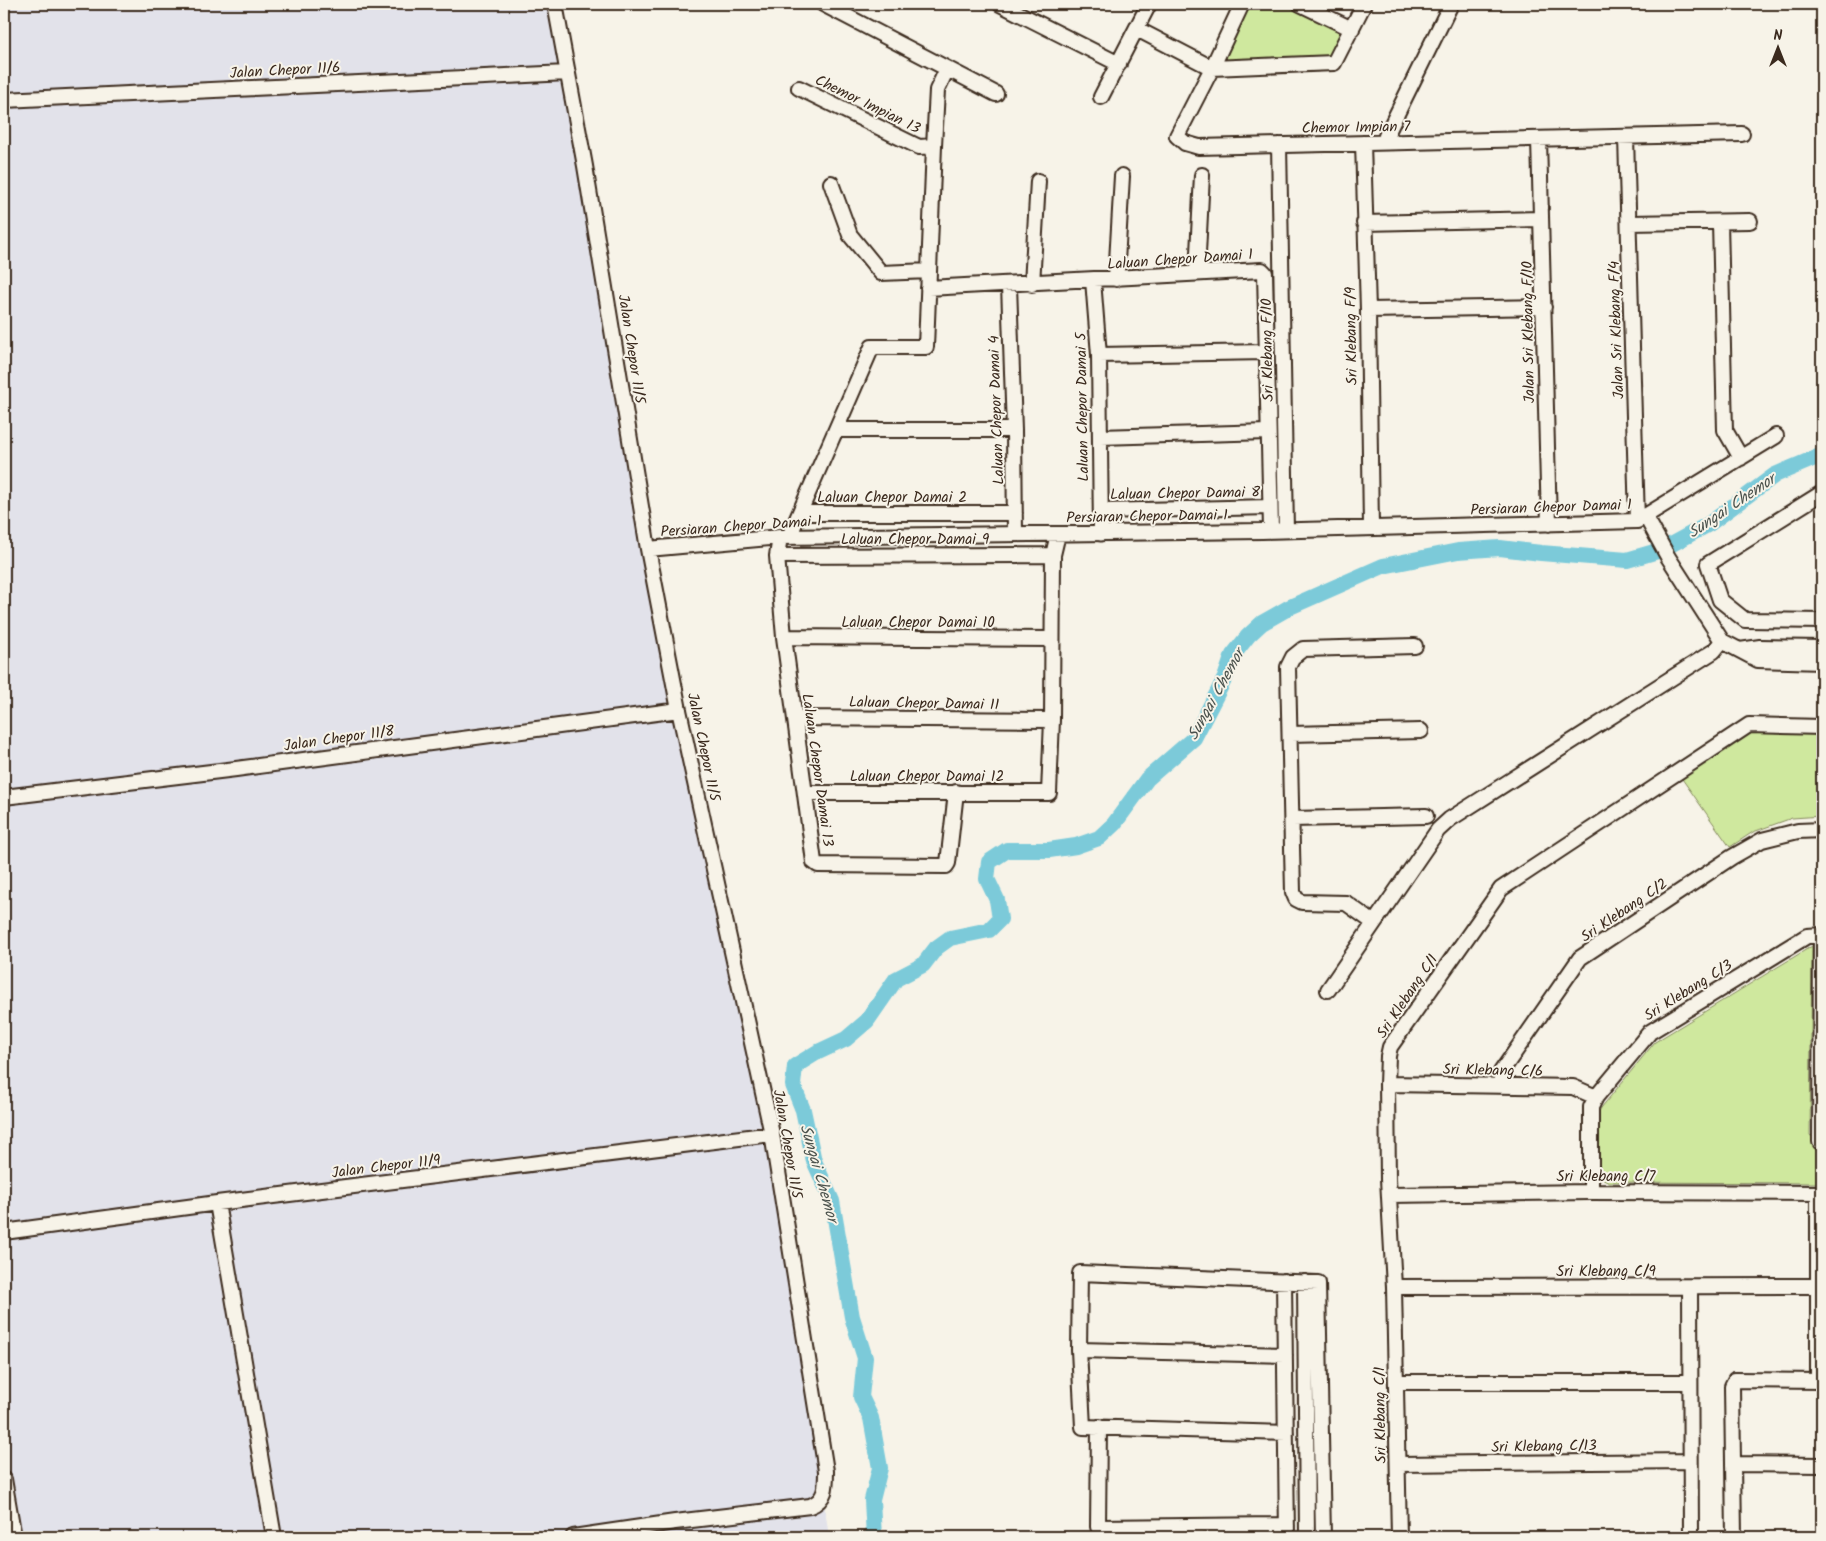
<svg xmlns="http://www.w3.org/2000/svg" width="1826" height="1541" viewBox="0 0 1826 1541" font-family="Kalam,sans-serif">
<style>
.built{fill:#e2e2ea}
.green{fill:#cfe89e;stroke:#85895e}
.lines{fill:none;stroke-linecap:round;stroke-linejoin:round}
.river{stroke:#7ccad9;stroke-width:16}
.minor-casing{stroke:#3b2a1e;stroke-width:18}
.minor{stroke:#f7f3e8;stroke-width:14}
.labels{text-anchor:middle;stroke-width:4;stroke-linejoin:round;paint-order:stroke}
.street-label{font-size:15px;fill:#3b2a1e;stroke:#f7f3e8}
.water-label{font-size:16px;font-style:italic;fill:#4b524d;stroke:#f7f3e8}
</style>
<rect width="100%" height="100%" fill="#f7f3e8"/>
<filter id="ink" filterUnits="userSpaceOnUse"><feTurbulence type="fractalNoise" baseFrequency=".02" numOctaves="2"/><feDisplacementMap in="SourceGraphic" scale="10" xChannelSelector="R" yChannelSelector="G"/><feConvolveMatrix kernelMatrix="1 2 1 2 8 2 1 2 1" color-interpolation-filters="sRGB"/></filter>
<g filter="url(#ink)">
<path class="built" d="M4 4H557L648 549 772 1134 829 1537H4Z"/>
<path class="green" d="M1242 4H1300L1352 29 1334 63 1212 68Z
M1753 731 1822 733V816L1792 818 1753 832 1730 847 1680 776Z
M1812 946 1810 1135 1822 1149V1183L1609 1182 1598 1176 1596 1117 1601 1108 1655 1042Z"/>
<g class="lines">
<path class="river" d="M874 1537 872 1500 880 1468 871 1418 861 1397 865 1358 852 1317 832 1201 814 1161 803 1110 793 1085 795 1066 816 1053 846 1039 867 1021 896 979 923 965 936 948 950 938 989 930 1000 919 997 900 987 879 989 862 1007 850H1049L1076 846 1099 838 1114 824 1147 779 1194 738 1225 678 1233 655 1248 636 1262 623 1290 607 1383 566 1458 551 1500 548 1541 553 1627 560 1661 550 1709 524 1775 475 1822 455"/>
<defs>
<path id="minor" d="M555 4 585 166 648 549 679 710 772 1134 826 1471C826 1487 826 1500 810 1506L675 1522 573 1537
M823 4 996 94
M1000 4 1119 64
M1242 4 1212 68 1177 136 1185 143 1199 147 1742 134
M1300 4 1352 29
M1137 29 1212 68 1334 63 1364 4
M799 88 919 147 934 146 937 90 947 69
M1101 97 1149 4
M4 100 567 73
M1386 136 1451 4
M1626 137 1637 521
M1539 139 1549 524
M1363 143 1368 310 1371 528
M1279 145 1286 530
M831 183 850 235 881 273 929 271
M1720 222 1725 430 1741 458
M1364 223 1541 219
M1629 223 1750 221
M1197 273 1202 175
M1116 279 1122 176
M1093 280 1099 355 1101 534
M1032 284 1038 181
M1009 285 1014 430 1015 534
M928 288 1262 270 1265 273 1271 530
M1368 310 1544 307
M1099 355 1266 352
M837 430H1014
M1100 437 1268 432
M1822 493 1708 564 1720 600 1745 620 1822 621
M1101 511 1270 507
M800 513H1015
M1646 517 1668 557 1722 641 1758 660 1822 662
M780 537 777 556 784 637 814 862 818 865 946 866 948 863 956 792
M789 537 872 347H926L934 146
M648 549 780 537 1262 531 1637 521 1776 436
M777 556 1053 555
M784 637 1052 639
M1740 650 1760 647 1822 648
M795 718 1052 720
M1290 734 1421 731
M805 793H1049L1052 720 1053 555 1058 534
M4 797 236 769 679 710
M1292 819 1426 816
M1374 923 1346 903 1302 902 1296 899 1293 892 1288 667 1293 657 1303 649 1415 646
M1821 935 1820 1142H1822
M1328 990 1438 830 1450 819 1714 651 1722 641
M1387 1084 1573 1087 1596 1097
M1501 1086V1072L1580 958 1732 857 1762 840 1798 831 1822 830
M1591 1192V1107L1596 1097 1650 1032 1807 936 1822 935
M1818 1193V1381
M1390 1195 1591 1192 1822 1193
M217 1203 274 1537
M4 1232 217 1203 772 1134
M1284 1281 1287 1537
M1305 1282 1307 1537
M1394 1287 1822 1286
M1690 1287 1691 1537
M1079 1350 1285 1355
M1396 1382H1690
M1099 1427 1098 1527 1287 1525
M1286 1433 1083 1427 1079 1350 1080 1273 1318 1283 1323 1537
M1398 1464 1690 1461
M1733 1464 1822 1465
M4 1479 14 1537
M1399 1537 1394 1287 1388 1179 1387 1084 1388 1056 1390 1047 1501 889 1749 725 1822 727
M1734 1537 1732 1386 1735 1380 1822 1381"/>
</defs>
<use href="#minor" class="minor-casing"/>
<use href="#minor" class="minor"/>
</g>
</g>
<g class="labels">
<g class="street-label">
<text transform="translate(285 70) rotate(-3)" y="5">Jalan Chepor 11/6</text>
<text transform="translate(868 104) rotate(26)" y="5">Chemor Impian 13</text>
<text transform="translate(1356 127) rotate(-1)" y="5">Chemor Impian 7</text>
<text transform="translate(1180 259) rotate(-4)" y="5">Laluan Chepor Damai 1</text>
<text transform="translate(1616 330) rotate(-92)" y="5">Jalan Sri Klebang F/4</text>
<text transform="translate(1528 332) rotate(-91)" y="5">Jalan Sri Klebang F/10</text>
<text transform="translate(1351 336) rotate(-91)" y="5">Sri Klebang F/9</text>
<text transform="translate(632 349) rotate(81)" y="5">Jalan Chepor 11/5</text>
<text transform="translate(1267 350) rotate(-91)" y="5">Sri Klebang F/10</text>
<text transform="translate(1082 407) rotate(-91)" y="5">Laluan Chepor Damai 5</text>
<text transform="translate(996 410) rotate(-92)" y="5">Laluan Chepor Damai 4</text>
<text transform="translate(1185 493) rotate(-1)" y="5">Laluan Chepor Damai 8</text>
<text x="892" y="502">Laluan Chepor Damai 2</text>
<text transform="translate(1551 507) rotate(-2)" y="5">Persiaran Chepor Damai 1</text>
<text transform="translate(1147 516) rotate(-1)" y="5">Persiaran Chepor Damai 1</text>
<text transform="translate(741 526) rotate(-4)" y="5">Persiaran Chepor Damai 1</text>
<text x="915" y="544">Laluan Chepor Damai 9</text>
<text x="918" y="627">Laluan Chepor Damai 10</text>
<text transform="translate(924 703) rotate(1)" y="5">Laluan Chepor Damai 11</text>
<text transform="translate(339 738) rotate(-8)" y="5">Jalan Chepor 11/8</text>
<text transform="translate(704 747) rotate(78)" y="5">Jalan Chepor 11/5</text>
<text transform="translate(818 770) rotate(82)" y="5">Laluan Chepor Damai 13</text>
<text x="927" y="781">Laluan Chepor Damai 12</text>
<text transform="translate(1624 910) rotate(-34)" y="5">Sri Klebang C/2</text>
<text transform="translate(1688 990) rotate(-32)" y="5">Sri Klebang C/3</text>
<text transform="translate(1407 996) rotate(-56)" y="5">Sri Klebang C/1</text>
<text transform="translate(1493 1070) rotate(1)" y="5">Sri Klebang C/6</text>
<text transform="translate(788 1144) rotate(80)" y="5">Jalan Chepor 11/5</text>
<text transform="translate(386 1166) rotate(-7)" y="5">Jalan Chepor 11/9</text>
<text x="1606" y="1181">Sri Klebang C/7</text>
<text x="1606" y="1276">Sri Klebang C/9</text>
<text transform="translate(1380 1415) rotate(-91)" y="5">Sri Klebang C/1</text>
<text transform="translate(1544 1446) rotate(-1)" y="5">Sri Klebang C/13</text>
</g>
<g class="water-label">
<text transform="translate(1731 505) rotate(-34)" y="6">Sungai Chemor</text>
<text transform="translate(1215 694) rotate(-61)" y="6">Sungai Chemor</text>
<text transform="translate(820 1173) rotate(74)" y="6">Sungai Chemor</text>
</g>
</g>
<rect width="1826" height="1541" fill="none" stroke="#f7f3e8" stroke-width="20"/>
<rect x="10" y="10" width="1806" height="1521" fill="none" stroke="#3b2a1e" stroke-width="2" filter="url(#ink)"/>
<g transform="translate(1778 48)" stroke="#f7f3e8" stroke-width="4" paint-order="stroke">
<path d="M0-4L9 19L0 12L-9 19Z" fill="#3b2a1e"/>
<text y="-8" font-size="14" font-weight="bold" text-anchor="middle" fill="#3b2a1e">N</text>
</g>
</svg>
